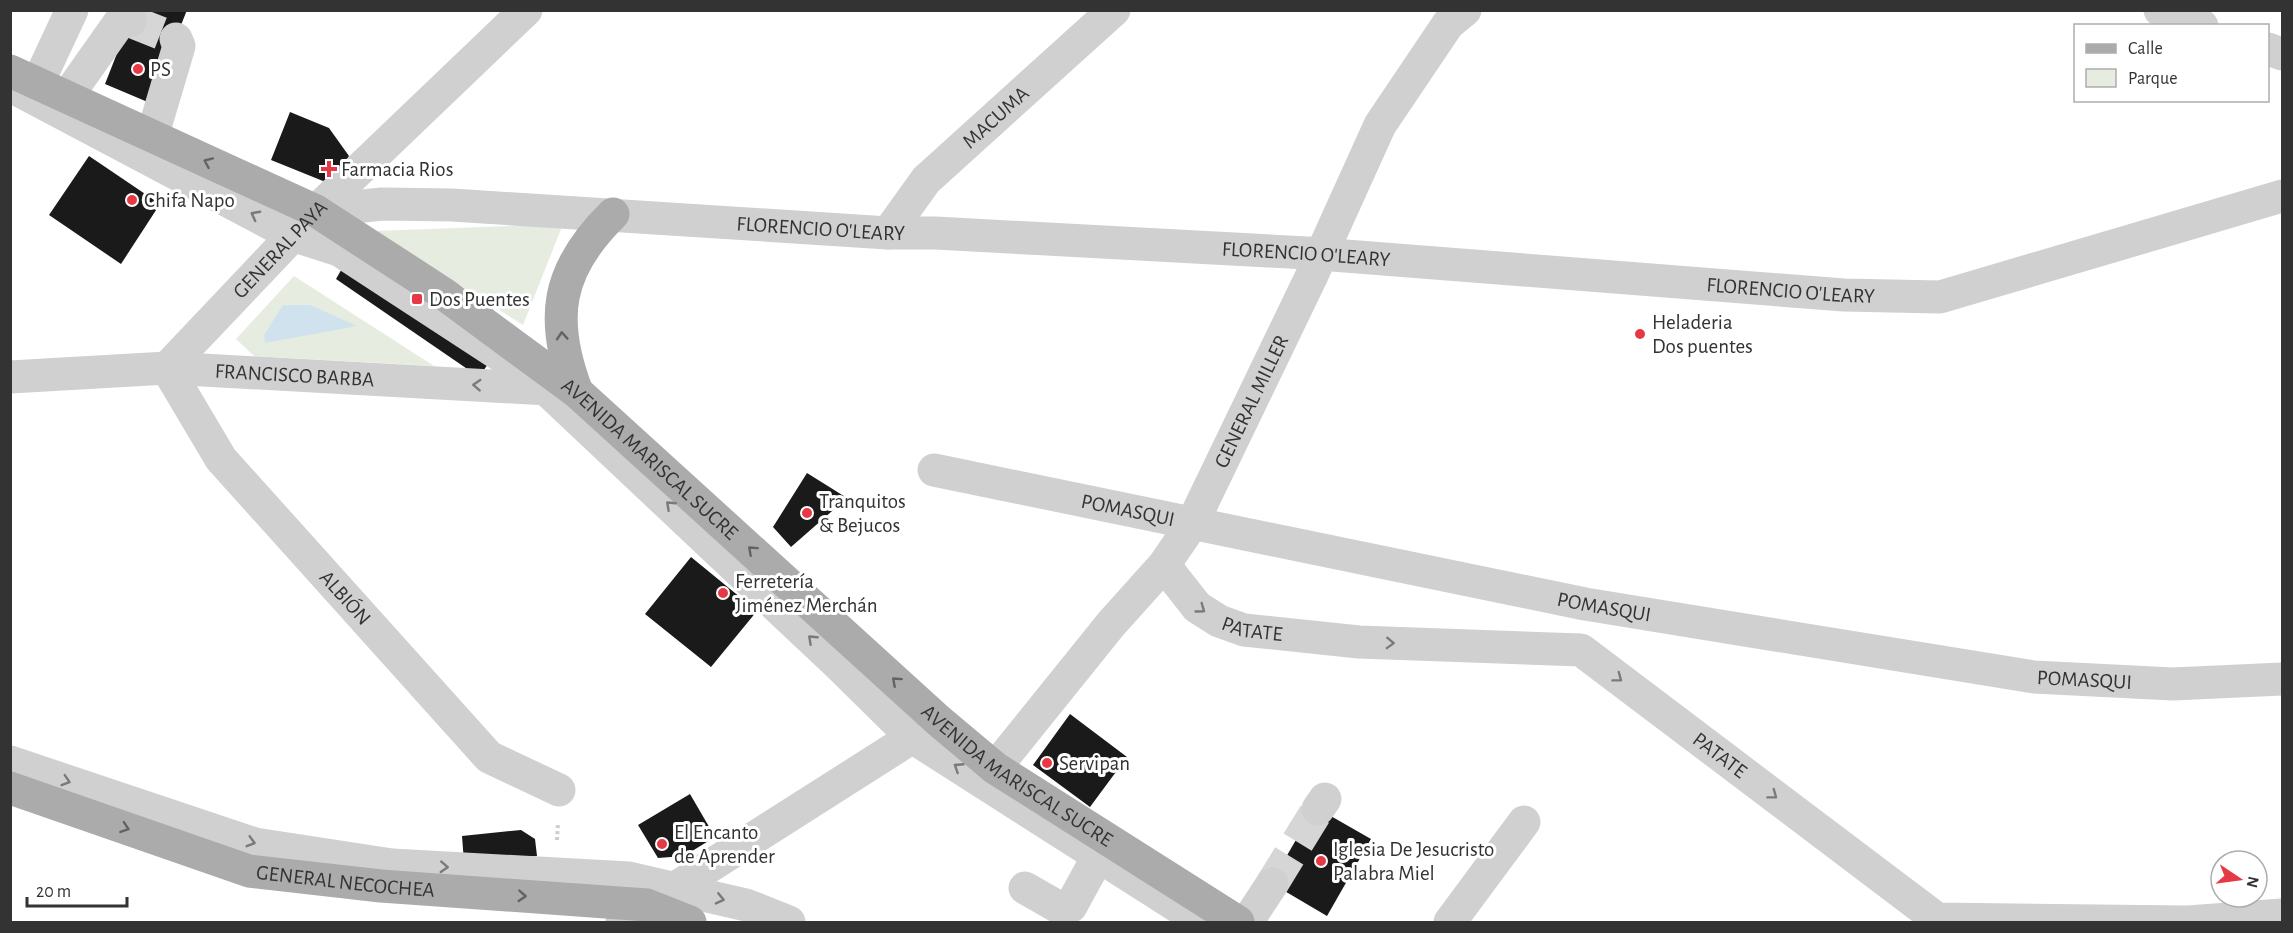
<svg xmlns="http://www.w3.org/2000/svg" width="2293" height="933" viewBox="0 0 2293 933" font-family="'Alegreya Sans',sans-serif">
<style>
.green{fill:#e6ecdf}
.water{fill:#cfe2ee}
.building{fill:#1a1a1a}
.lines{fill:none;stroke-linecap:round;stroke-linejoin:round}
.minor-tunnel{stroke:#d6d6d6;stroke-width:33;stroke-dasharray:33 16;stroke-linecap:butt}
.path{stroke:#cdcdcd;stroke-width:4;stroke-dasharray:3 3;stroke-linecap:butt}
.minor{stroke:#d0d0d0;stroke-width:33}
.major{stroke:#ababab;stroke-width:33}
.oneway{stroke:#636363}
.oneway2{stroke:#7a7a7a}
.poi-dot{fill:#e63946;stroke:#fff;stroke-width:2}
.labels{text-anchor:middle;stroke-width:6;stroke-linejoin:round;paint-order:stroke}
.poi-label{font-size:21px;fill:#333;stroke:#fff;text-anchor:start}
.street-label{font-size:21px;fill:#333;stroke:#fff}
</style>
<rect width="100%" height="100%" fill="#fff"/>
<path class="green" d="M563 224 523 325 375 231Z
M294 276 434 366 254 356 236 339Z"/>
<path class="water" d="M283 305H310L357 326 265 343 264 335Z"/>
<path class="building" d="M134 10H187L150 103 105 84Z
M290 112 329 128 349 156 337 177 323 181 271 160Z
M89 156 160 204 121 264 49 215Z
M344 265 488 364 479 377 336 279Z
M807 473 847 498 791 547 773 527Z
M691 557 757 611 711 667 645 614Z
M1070 714 1127 757 1090 807 1033 765Z
M690 794 715 837 684 856 658 858 638 825Z
M1315 807 1371 839 1327 916 1271 883Z
M521 830 535 839 537 856 464 862 462 836Z"/>
<g class="lines">
<path class="minor-tunnel" d="M130 21 176 39
M1272 884 1318 809"/>
<path class="path" d="M557 840 558 823"/>
<g class="minor">
<path d="M2160 10 2202 26"/>
<path d="M2268 49 2282 54"/>
<path d="M37 85 72 10"/>
<path d="M20 91 292 235 339 250 506 359 546 389 839 665 912 737 1202 922"/>
<path d="M66 98 119 23 130 21"/>
<path d="M152 137 179 46 176 39"/>
<path id="s1" d="M316 211 382 204 452 205 888 233H935L1307 253 1844 295 1940 297 2282 196"/>
<path id="s2" d="M888 233 926 180 1114 10"/>
<path id="s3" d="M167 368 221 459 489 757 559 790"/>
<path id="s4" d="M167 368 316 211 526 10"/>
<path id="s5" d="M10 377 167 368 548 389"/>
<path id="s6" d="M934 470 1585 604 2034 677 2173 684 2282 679"/>
<path id="s7" d="M1164 565 1197 607 1219 621 1244 630 1359 642 1581 650 1937 919 2188 922 2282 915"/>
<path d="M10 762 255 844 392 865 629 878 746 905 789 922"/>
<path id="s8" d="M995 768 1111 624 1164 565 1192 524 1313 273 1380 125 1448 24 1465 10"/>
<path d="M1318 809 1325 799"/>
<path d="M1025 888 1060 908 1071 906 1107 840"/>
<path d="M622 922 930 726"/>
<path d="M1247 922 1272 884"/>
<path d="M1450 922 1524 822"/>
</g>
<g class="major">
<path id="s9" d="M10 71 316 211 444 294 577 392 939 721 995 768 1238 922"/>
<path d="M577 392C549 319 556 270 613 214"/>
<path id="s10" d="M10 788 249 871 381 886 647 905 690 922"/>
</g>
</g>
<defs><path id="oneway-chevron" d="M-2-3.5L2.5 0L-2 3.5" fill="none" stroke-width="1.6" stroke-linecap="round" stroke-linejoin="round" transform="scale(1.5)"/></defs>
<g class="oneway">
<use href="#oneway-chevron" transform="translate(208 162) rotate(-156)"/>
<use href="#oneway-chevron" transform="translate(562 336) rotate(-94)"/>
<use href="#oneway-chevron" transform="translate(752 550) rotate(-138)"/>
<use href="#oneway-chevron" transform="translate(896 681) rotate(-138)"/>
<use href="#oneway-chevron" transform="translate(125 828) rotate(19)"/>
<use href="#oneway-chevron" transform="translate(522 896) rotate(4)"/>
</g>
<g class="oneway2">
<use href="#oneway-chevron" transform="translate(255 215) rotate(-152)"/>
<use href="#oneway-chevron" transform="translate(477 385) rotate(-177)"/>
<use href="#oneway-chevron" transform="translate(670 505) rotate(-137)"/>
<use href="#oneway-chevron" transform="translate(1201 609) rotate(36)"/>
<use href="#oneway-chevron" transform="translate(812 639) rotate(-137)"/>
<use href="#oneway-chevron" transform="translate(1390 643) rotate(2)"/>
<use href="#oneway-chevron" transform="translate(1618 678) rotate(37)"/>
<use href="#oneway-chevron" transform="translate(958 767) rotate(-147)"/>
<use href="#oneway-chevron" transform="translate(66 781) rotate(18)"/>
<use href="#oneway-chevron" transform="translate(1773 795) rotate(37)"/>
<use href="#oneway-chevron" transform="translate(251 842) rotate(16)"/>
<use href="#oneway-chevron" transform="translate(444 867) rotate(3)"/>
<use href="#oneway-chevron" transform="translate(720 899) rotate(13)"/>
</g>
<g class="poi-dot">
<circle cx="138" cy="69" r="6"/>
<path d="M326 160h6v6h6v6h-6v6h-6v-6h-6v-6h6z"/>
<circle cx="132" cy="200" r="6"/>
<rect x="411" y="293" width="12" height="12" rx="3"/>
<circle cx="1640" cy="334" r="6"/>
<circle cx="807" cy="513" r="6"/>
<circle cx="723" cy="593" r="6"/>
<circle cx="1047" cy="763" r="6"/>
<circle cx="662" cy="844" r="6"/>
<circle cx="1321" cy="861" r="6"/>
</g>
<g class="labels">
<g class="poi-label">
<text x="150" y="76">PS</text>
<text x="341" y="176">Farmacia Rios</text>
<text x="144" y="207">Chifa Napo</text>
<text x="429" y="306">Dos Puentes</text>
<text x="1652" y="329">Heladeria<tspan x="1652" dy="24">Dos puentes</tspan></text>
<text x="819" y="508">Tranquitos<tspan x="819" dy="24">&amp; Bejucos</tspan></text>
<text x="735" y="588">Ferretería<tspan x="735" dy="24">Jiménez Merchán</tspan></text>
<text x="1059" y="770">Servipan</text>
<text x="674" y="839">El Encanto<tspan x="674" dy="24">de Aprender</tspan></text>
<text x="1333" y="856">Iglesia De Jesucristo<tspan x="1333" dy="24">Palabra Miel</tspan></text>
</g>
<g class="street-label">
<text dy="7" stroke="none"><textPath href="#s2" startOffset="159">MACUMA</textPath></text>
<text dy="7" stroke="none"><textPath href="#s1" startOffset="506">FLORENCIO O'LEARY</textPath></text>
<text dy="7" stroke="none"><textPath href="#s4" startOffset="164">GENERAL PAYA</textPath></text>
<text dy="7" stroke="none"><textPath href="#s1" startOffset="992">FLORENCIO O'LEARY</textPath></text>
<text dy="7" stroke="none"><textPath href="#s1" startOffset="1478">FLORENCIO O'LEARY</textPath></text>
<text dy="7" stroke="none"><textPath href="#s5" startOffset="285">FRANCISCO BARBA</textPath></text>
<text dy="7" stroke="none"><textPath href="#s8" startOffset="450">GENERAL MILLER</textPath></text>
<text dy="7" stroke="none"><textPath href="#s9" startOffset="753">AVENIDA MARISCAL SUCRE</textPath></text>
<text dy="7" stroke="none"><textPath href="#s6" startOffset="198">POMASQUI</textPath></text>
<text dy="7" stroke="none"><textPath href="#s3" startOffset="292">ALBIÓN</textPath></text>
<text dy="7" stroke="none"><textPath href="#s6" startOffset="684">POMASQUI</textPath></text>
<text dy="7" stroke="none"><textPath href="#s7" startOffset="114">PATATE</textPath></text>
<text dy="7" stroke="none"><textPath href="#s6" startOffset="1170">POMASQUI</textPath></text>
<text dy="7" stroke="none"><textPath href="#s7" startOffset="618">PATATE</textPath></text>
<text dy="7" stroke="none"><textPath href="#s9" startOffset="1239">AVENIDA MARISCAL SUCRE</textPath></text>
<text dy="7" stroke="none"><textPath href="#s10" startOffset="350">GENERAL NECOCHEA</textPath></text>
</g>
</g>
<rect width="2293" height="933" fill="none" stroke="#333333" stroke-width="24"/>
<rect x="2074" y="24" width="195" height="78" fill="#ffffff" stroke="#adadad" stroke-width="1.5"/>
<rect x="2086" y="44" width="30" height="9" fill="#ababab" stroke="#adadad" stroke-width="1.5"/>
<text x="2128" y="54" font-size="18" fill="#333333">Calle</text>
<rect x="2086" y="69" width="30" height="18" fill="#e6ecdf" stroke="#adadad" stroke-width="1.5"/>
<text x="2128" y="84" font-size="18" fill="#333333">Parque</text>
<g transform="translate(2239 879) rotate(103)"><circle r="28" fill="#ffffff" stroke="#adadad" stroke-width="1.5"/>
<path d="M0-4.5L10 22L0 15L-10 22Z" fill="#e63946"/>
<text y="-9" font-size="16" font-weight="bold" text-anchor="middle" fill="#333333">N</text>
</g>
<path d="M27 897v9h100v-9" fill="none" stroke="#333333" stroke-width="3"/>
<text x="36" y="897" font-size="18" fill="#333333" stroke="#ffffff" stroke-width="4.5" paint-order="stroke">20 m</text>
</svg>
